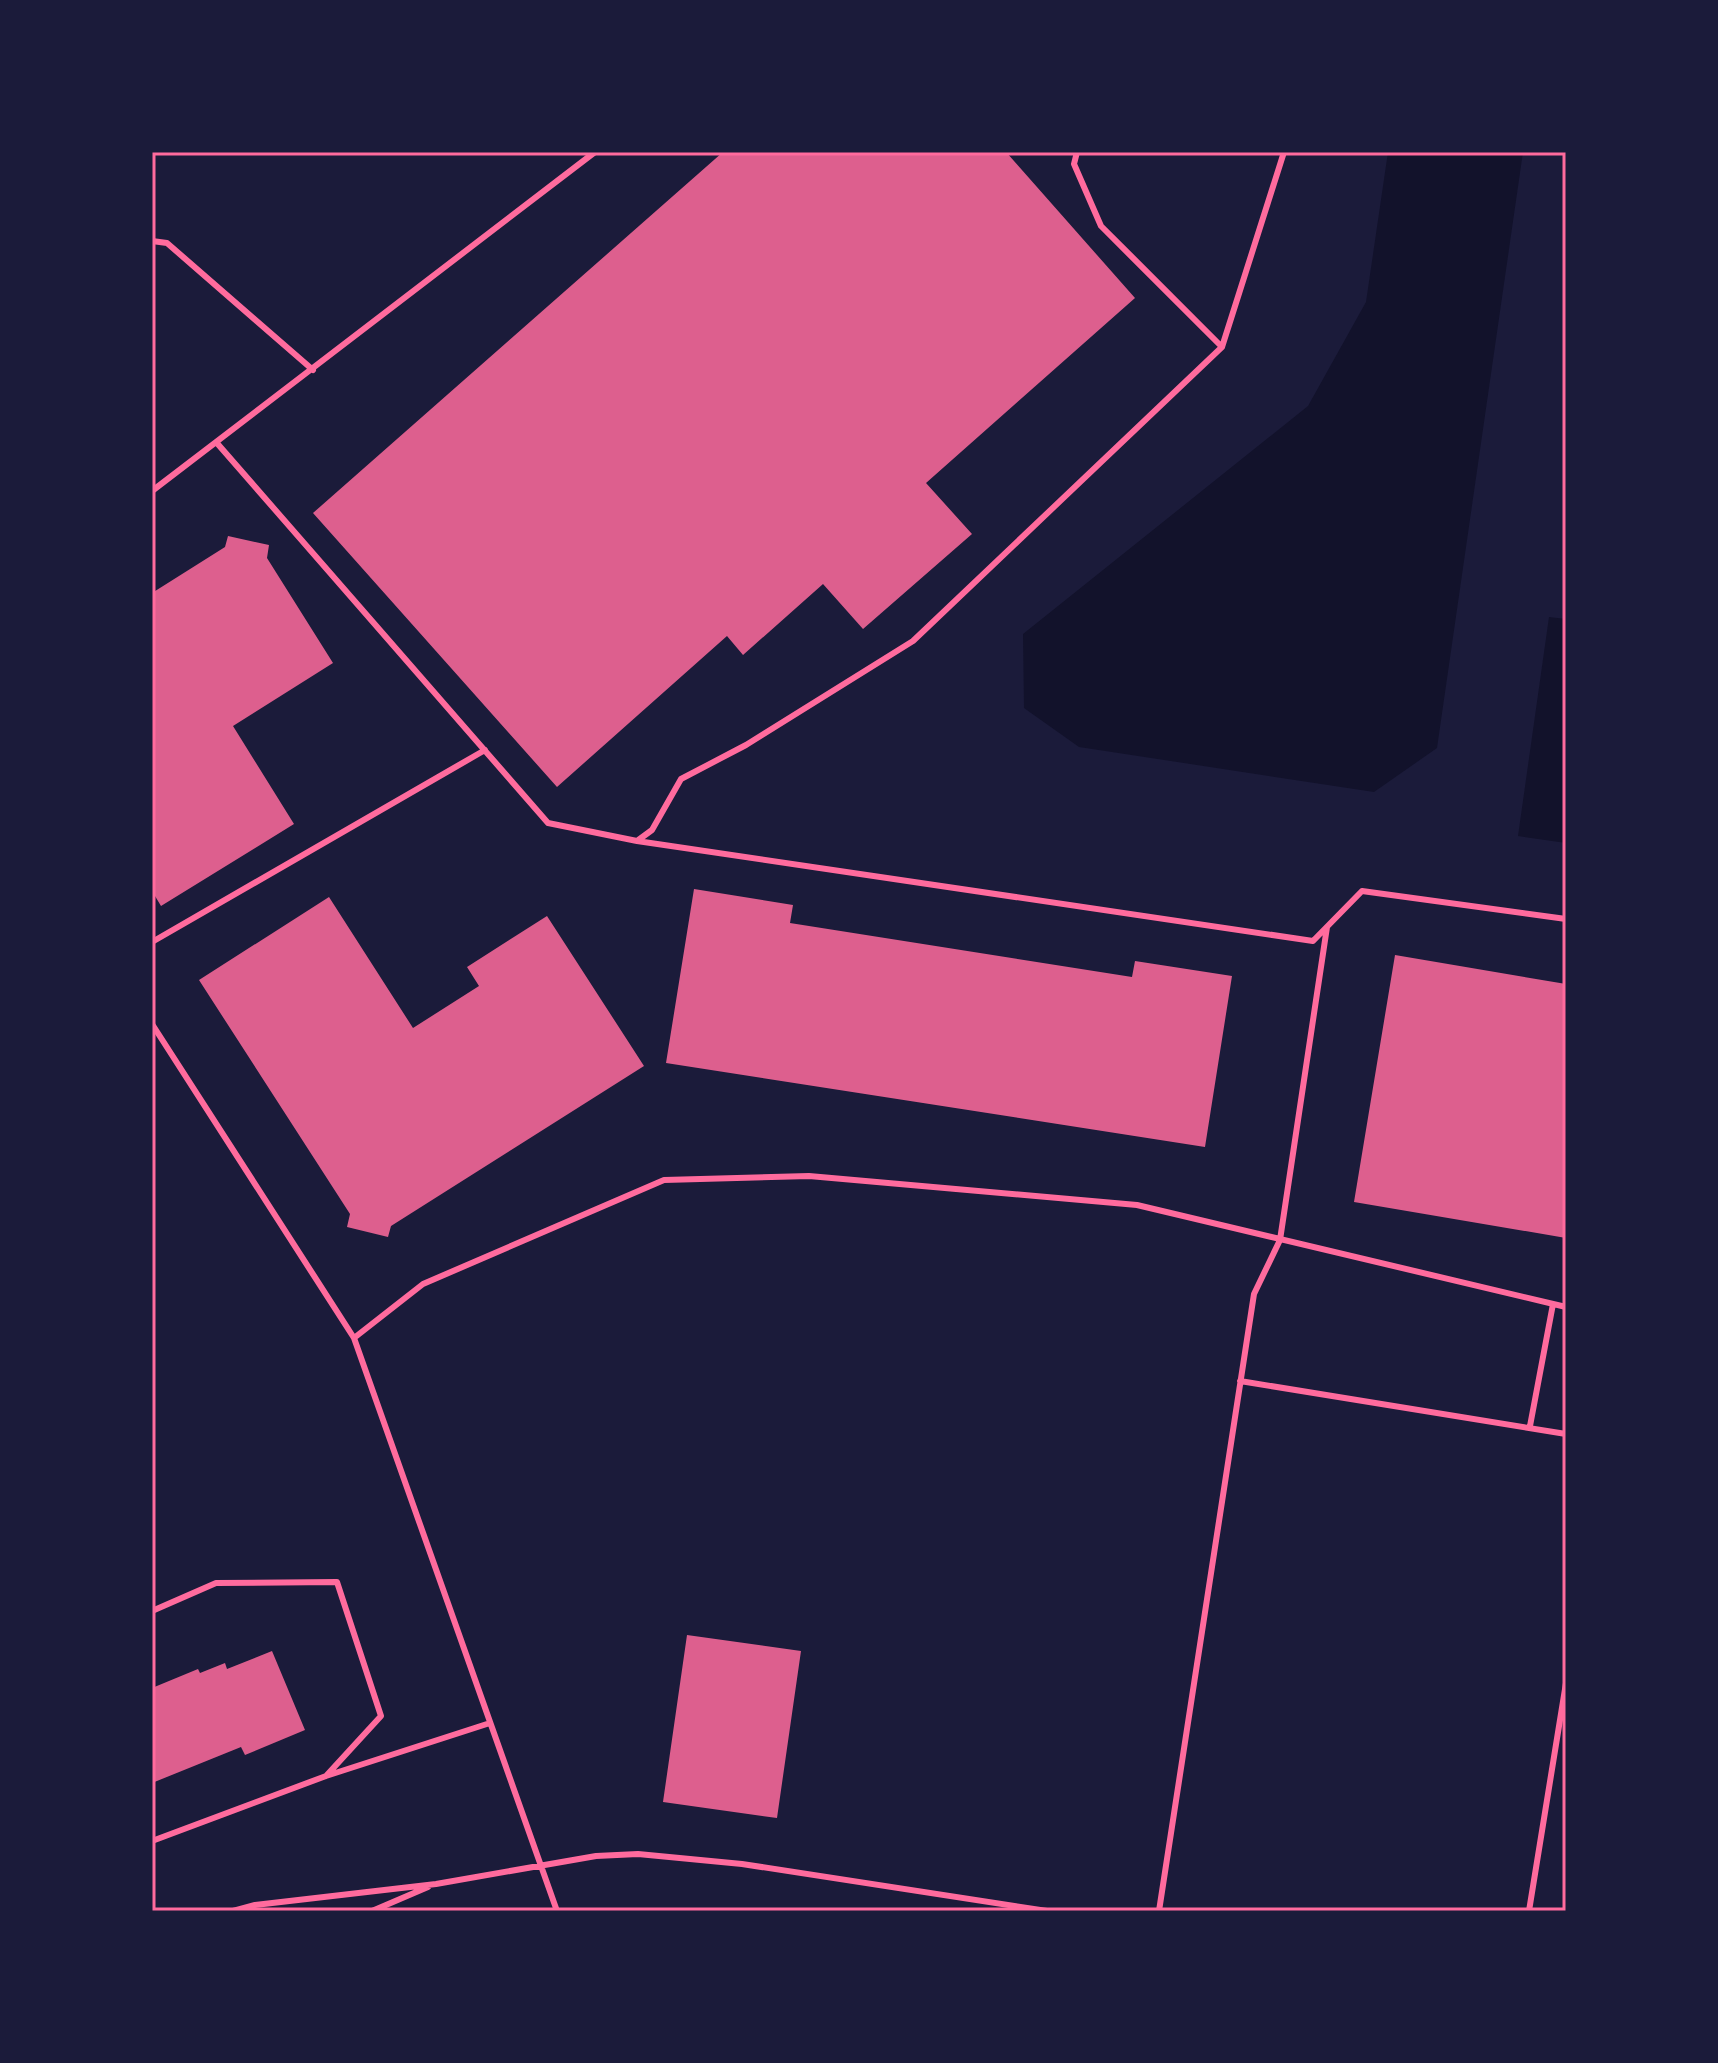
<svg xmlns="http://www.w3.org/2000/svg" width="1718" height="2063" viewBox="0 0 1718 2063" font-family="Karla,sans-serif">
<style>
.water{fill:#12122b}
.building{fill:#dd5f8e}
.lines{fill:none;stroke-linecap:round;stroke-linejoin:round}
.service{stroke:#ff6b9d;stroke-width:6}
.neatline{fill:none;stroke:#ff6b9d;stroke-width:3}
</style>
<rect width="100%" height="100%" fill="#1b1b3a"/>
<path class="water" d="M1388 152H1523L1437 748 1374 792 1079 747 1024 708 1023 634 1308 406 1366 302Z
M1549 617 1566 619V843L1518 836Z"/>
<path class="building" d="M723 152H1006L1135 298 926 483 972 534 863 629 823 584 743 655 727 636 557 787 313 513Z
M228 536 269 545 267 558 333 663 233 726 294 824 161 906 152 891V593L225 547Z
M694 889 793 905 790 923 1132 977 1135 961 1232 976 1205 1147 666 1063Z
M329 897 413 1028 479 986 467 967 547 916 644 1066 391 1226 388 1237 347 1227 350 1214 199 980Z
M1395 955 1566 984V1238L1354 1202Z
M687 1635 801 1651 777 1818 663 1802Z
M272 1651 305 1730 245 1755 241 1747 152 1783V1688L198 1669 200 1673 225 1663 227 1669Z"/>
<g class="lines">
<path class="service" d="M1077 152 1074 164 1101 226 1222 347
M1284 152 1222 347 913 641 746 745 681 779 652 830 637 841 1313 941 1362 891 1566 919
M152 241 167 243 313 370
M216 442 548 823 637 841
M152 491 595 152
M152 942 485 750
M152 1024 354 1338 423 1284 664 1180 809 1176 1137 1205 1566 1307
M354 1338 557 1911
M1240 1381 1566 1434
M1530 1426 1553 1304
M152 1611 216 1583 337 1582 381 1716 326 1776
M152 1841 326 1776 490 1723
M233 1911 255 1905 436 1884 596 1856 638 1854 742 1864 1047 1911
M372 1911 428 1887
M1159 1911 1254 1294 1280 1240 1327 927
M1529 1911 1566 1683"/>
</g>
<rect width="1718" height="2063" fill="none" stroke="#1b1b3a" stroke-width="308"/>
<rect x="154" y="154" width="1410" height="1755" class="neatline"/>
</svg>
